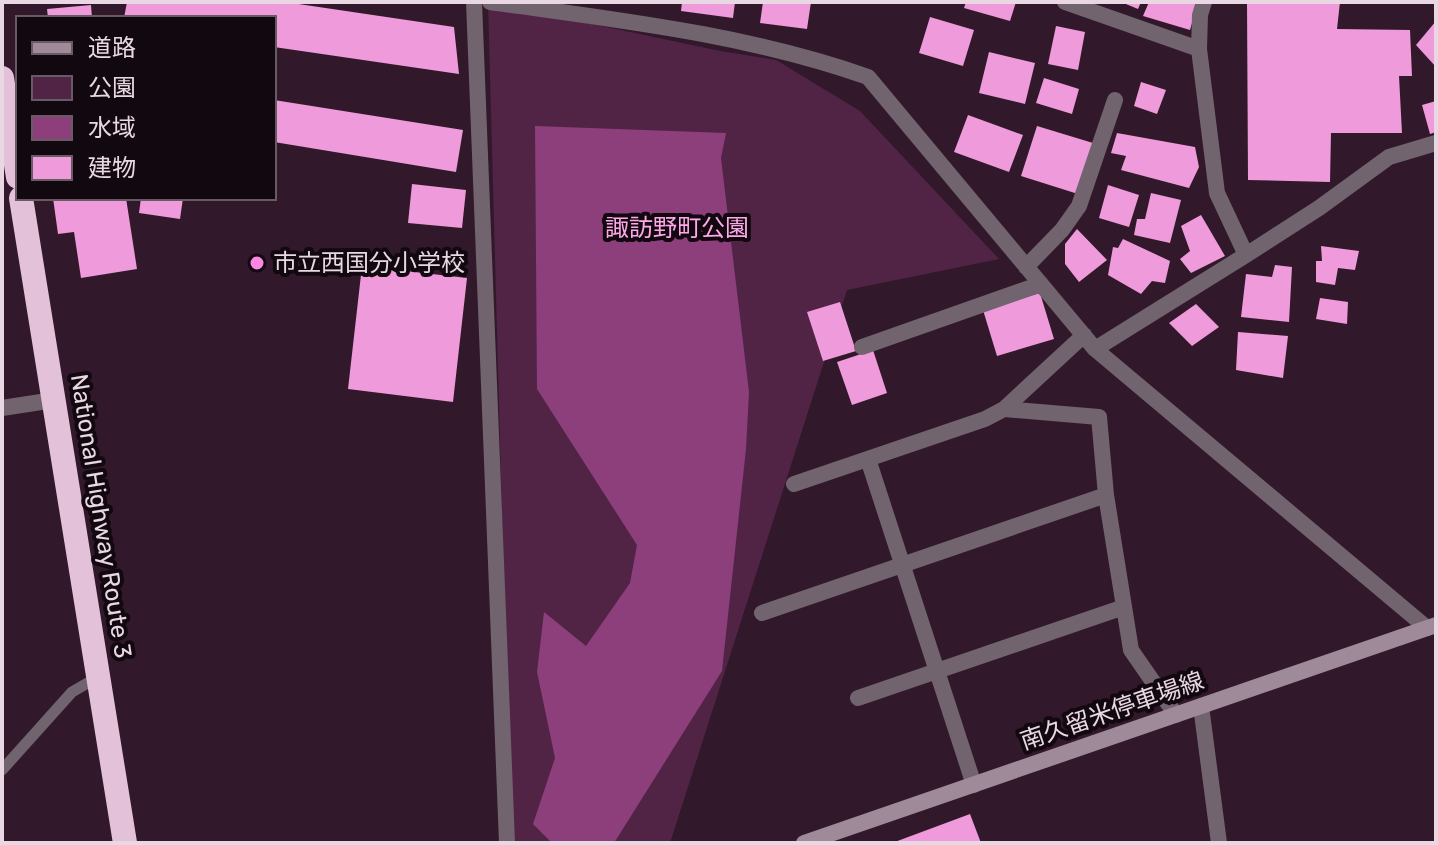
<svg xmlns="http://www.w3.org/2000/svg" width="1438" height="845" viewBox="0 0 1438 845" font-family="Rubik,'Noto Sans JP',sans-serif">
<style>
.green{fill:#512446}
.water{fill:#8c3f7b}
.building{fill:#ef9ada}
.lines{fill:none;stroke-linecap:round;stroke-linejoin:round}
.lane{stroke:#72646e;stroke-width:11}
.street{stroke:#72646e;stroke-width:16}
.secondary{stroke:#9f8a99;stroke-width:16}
.highway{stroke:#e3c2d9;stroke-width:24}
.poi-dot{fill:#fd86e2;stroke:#120810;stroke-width:3}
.labels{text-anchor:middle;stroke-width:8;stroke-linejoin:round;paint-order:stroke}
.park-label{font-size:24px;fill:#fea8e8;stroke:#120810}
.poi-label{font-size:24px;fill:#e9d8e3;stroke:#120810;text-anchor:start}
.street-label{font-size:24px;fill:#e9d8e3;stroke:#120810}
</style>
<rect width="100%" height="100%" fill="#31192b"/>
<path class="green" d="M488 2 720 51 776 60 860 111 999 259 847 290 670 843H511Z"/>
<path class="water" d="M535 126 726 133 721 158 749 392 746 449 722 671 614 843H552L533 824 555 758 537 672 544 612 586 646 630 583 637 545 537 389Z"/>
<path class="building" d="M127 2H285L454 27 459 74 274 47V18H124Z
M682 2H735L733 18 681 11Z
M763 2H811L807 29 760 23Z
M966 2H1016L1010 21 964 8Z
M1121 2H1141L1138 9Z
M1149 2H1198L1190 30 1143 16Z
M1340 2 1337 29 1410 30 1412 76H1399L1402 133H1331L1330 182 1248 180 1247 4Z
M91 5 92 18H48L47 9Z
M930 17 974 30 963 66 919 53Z
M1436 21V67L1416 45Z
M1056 26 1085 32 1078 70 1048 64Z
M989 52 1035 63 1025 104 979 93Z
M1044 78 1079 89 1072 114 1036 103Z
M1141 82 1166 90 1157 114 1134 106Z
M274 100 463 130 456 172 274 142Z
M1436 101V132L1430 134 1422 105Z
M968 115 1023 135 1009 172 954 152Z
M1037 126 1093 143 1078 194 1021 176Z
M1117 133 1195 147 1199 167 1189 188 1121 170 1126 156 1111 153Z
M412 184 466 190 462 228 408 223Z
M1108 185 1139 195 1129 227 1099 218Z
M1151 193 1181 200 1170 243 1134 235 1137 219H1145Z
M53 198H126L137 269 81 278 74 232 58 234Z
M141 198H183L180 219 139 213Z
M1201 215 1225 256 1191 273 1180 259 1190 251 1181 226Z
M1077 229 1107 260 1079 282 1065 264V244Z
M1123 239 1170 261 1165 283 1152 281 1141 294 1108 275 1113 247 1118 248Z
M1321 246 1359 251 1355 270 1338 268 1335 285 1316 282V261H1322Z
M1275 265 1292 267 1289 322 1241 317 1246 274 1272 277Z
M362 266 467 278 453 402 348 389Z
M1040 293 1054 339 997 356 983 310Z
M1320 298 1348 302 1347 324 1316 319Z
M840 302 856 351 823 361 807 312Z
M1196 304 1219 327 1192 346 1169 323Z
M1238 332 1288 336 1283 378 1236 370Z
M873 350 887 393 852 405 837 362Z
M970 814 981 843H892Z"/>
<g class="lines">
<path class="lane" d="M2 770 72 692 98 677"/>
<path class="street" d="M474 2 507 843
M490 2C617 20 746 34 868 77L1095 349 1427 628
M1065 2 1199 49
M1204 2 1200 15 1199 49 1217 193 1246 255
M1026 267 1062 230 1079 206 1115 100
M862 347 1041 284
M1095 349 1246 255 1319 208 1389 157 1436 143
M2 408 54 400
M1004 409 1099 417 1106 495 1131 650 1176 715
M868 459 974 785
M794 484 985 419 1004 409 1084 335
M762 613 1106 495
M858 698 1124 607
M1201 706 1219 843"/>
<path class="secondary" d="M804 843 1436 625"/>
<path class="highway" d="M2 78 18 177
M21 198 125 843"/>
</g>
<circle class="poi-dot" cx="257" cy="263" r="8"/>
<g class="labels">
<g class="park-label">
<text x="677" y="236">諏訪野町公園</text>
</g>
<g class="poi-label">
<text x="273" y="271">市立西国分小学校</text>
</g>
<g class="street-label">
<text transform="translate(101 516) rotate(81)" y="8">National Highway Route 3</text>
<text transform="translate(1112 711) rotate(-19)" y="8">南久留米停車場線</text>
</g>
</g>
<rect width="1438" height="845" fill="none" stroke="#e9d8e3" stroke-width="8"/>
<rect x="16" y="16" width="260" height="184" fill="#120810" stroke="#685b64" stroke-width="2"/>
<rect x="32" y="42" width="40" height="12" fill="#9f8a99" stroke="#685b64" stroke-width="2"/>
<text x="88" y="56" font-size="24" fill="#e9d8e3">道路</text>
<rect x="32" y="76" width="40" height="24" fill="#512446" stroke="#685b64" stroke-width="2"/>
<text x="88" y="96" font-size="24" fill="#e9d8e3">公園</text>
<rect x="32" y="116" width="40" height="24" fill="#8c3f7b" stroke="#685b64" stroke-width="2"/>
<text x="88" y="136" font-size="24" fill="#e9d8e3">水域</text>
<rect x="32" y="156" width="40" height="24" fill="#ef9ada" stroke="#685b64" stroke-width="2"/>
<text x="88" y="176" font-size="24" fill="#e9d8e3">建物</text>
</svg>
